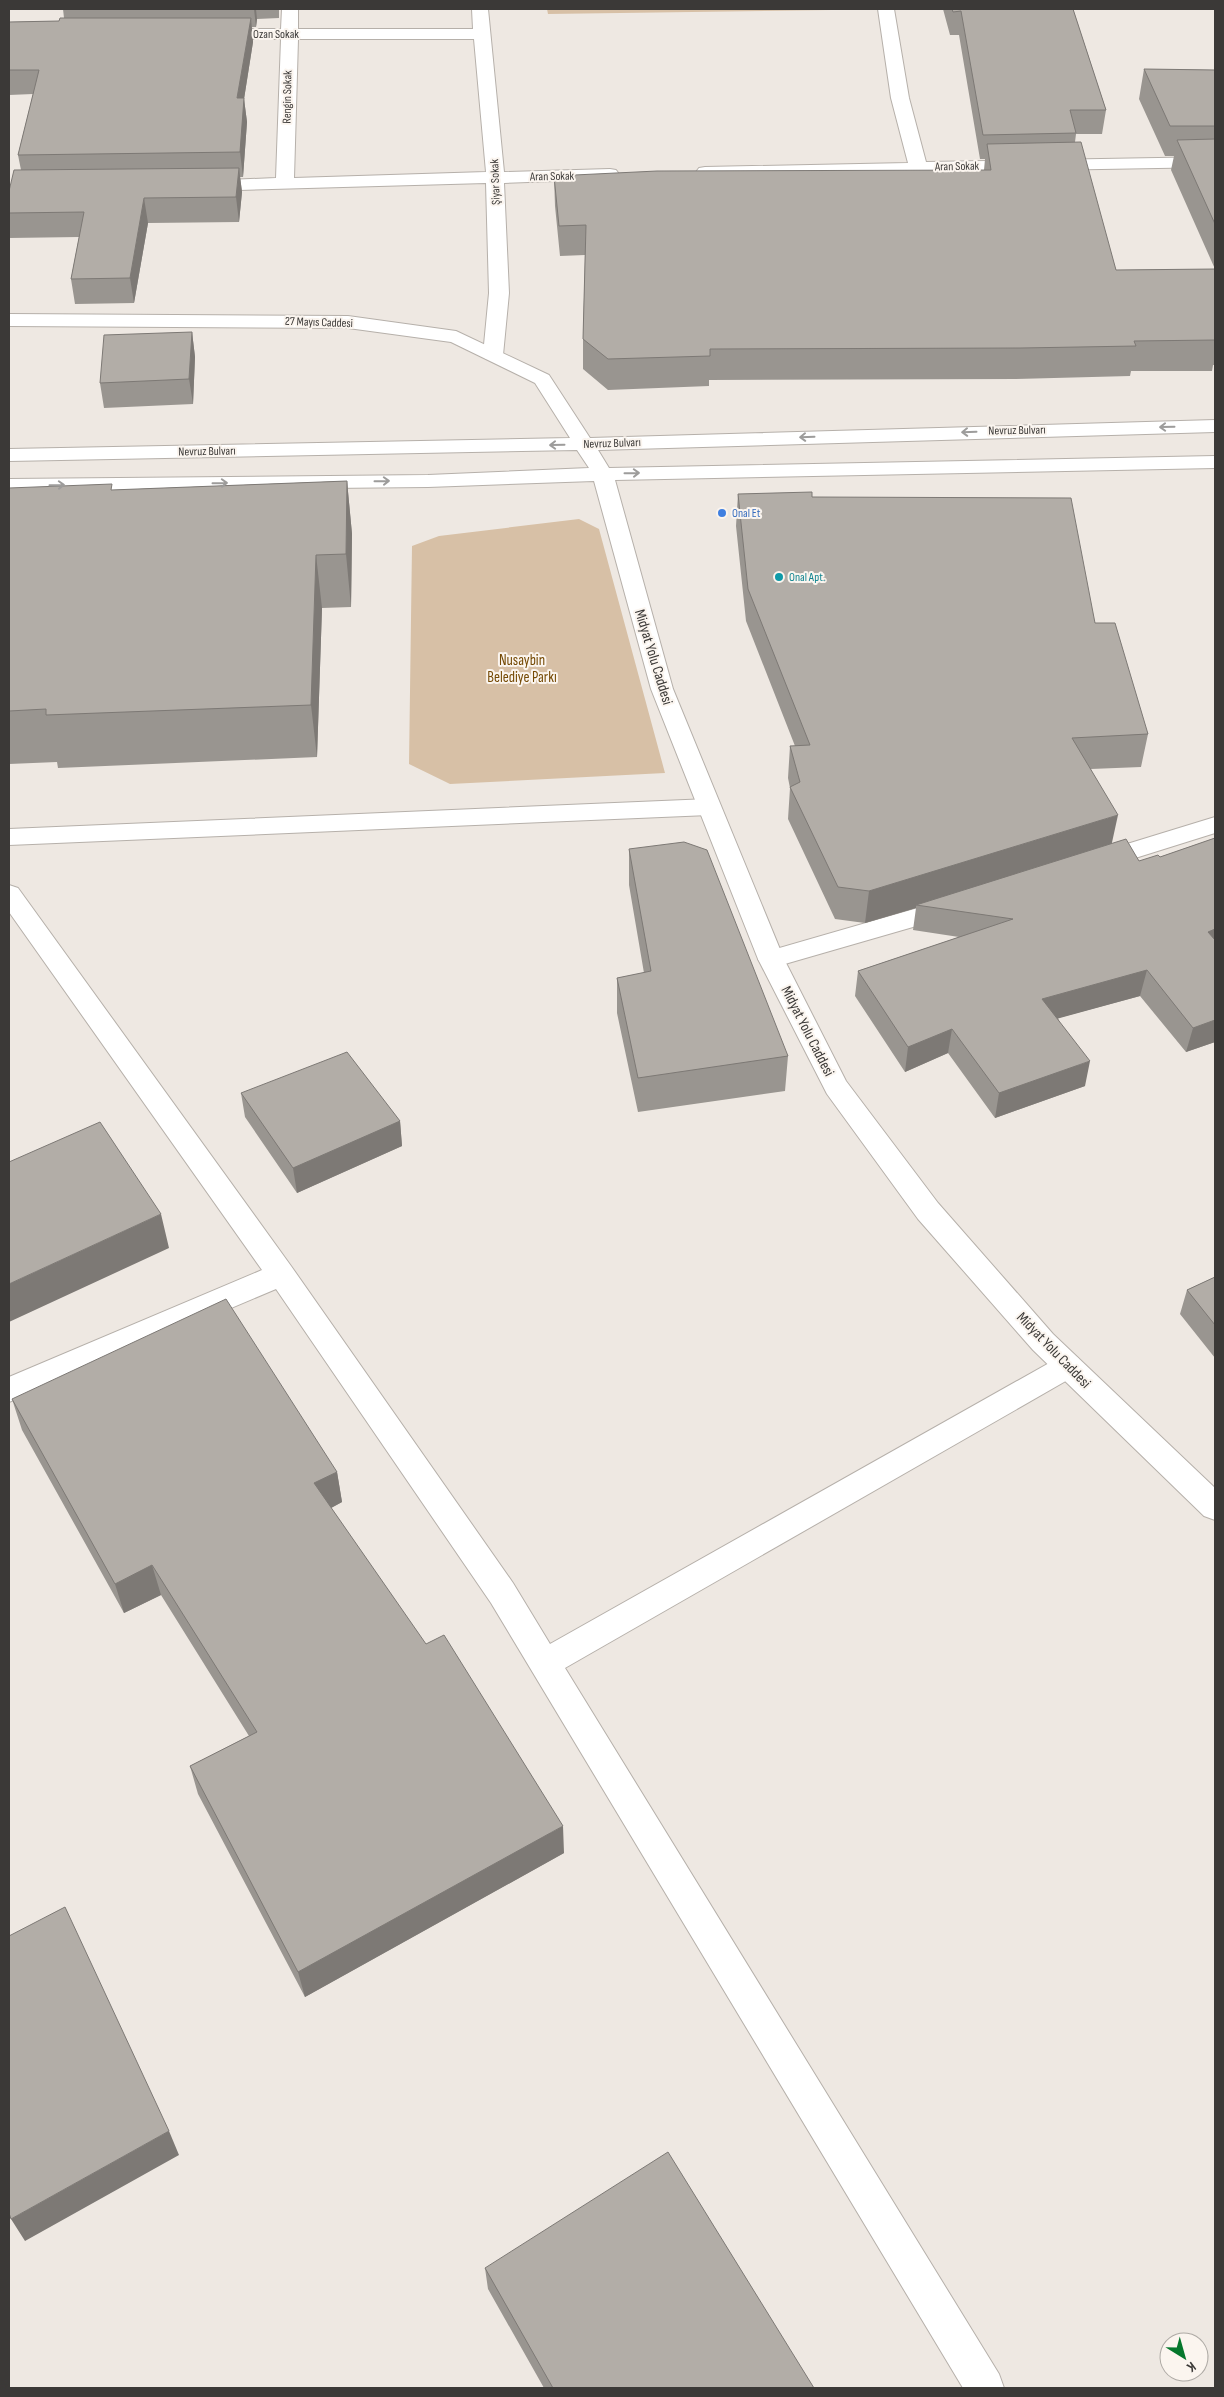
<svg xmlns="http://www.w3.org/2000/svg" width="1224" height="2397" viewBox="0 0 1224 2397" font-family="'Sofia Sans Condensed',sans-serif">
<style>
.green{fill:#d7c0a6}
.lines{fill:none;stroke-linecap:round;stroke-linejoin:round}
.street-casing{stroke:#b6b0aa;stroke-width:2}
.secondary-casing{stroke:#b6b0aa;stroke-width:2}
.street{fill:#fff;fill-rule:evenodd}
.secondary{fill:#fff;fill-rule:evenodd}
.wall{fill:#999590}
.shaded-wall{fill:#7d7975}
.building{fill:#b2ada7;stroke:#7d7975}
.oneway{stroke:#9d9c9b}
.shop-dot{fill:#3f7fe0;stroke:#fbf5ef;stroke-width:2}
.culture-dot{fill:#0f9aa8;stroke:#fbf5ef;stroke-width:2}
.labels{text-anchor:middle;stroke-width:4;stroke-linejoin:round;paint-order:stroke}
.far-street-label{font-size:12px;fill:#3b3937;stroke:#fbf5ef}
.far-shop-label{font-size:12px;fill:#366cbe;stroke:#fbf5ef;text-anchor:start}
.far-culture-label{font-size:12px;fill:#0d838f;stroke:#fbf5ef;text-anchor:start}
.street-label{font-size:15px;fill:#3b3937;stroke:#fbf5ef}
.park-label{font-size:15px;fill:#754a05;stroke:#fbf5ef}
</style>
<rect width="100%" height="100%" fill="#eee8e2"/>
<path class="green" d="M547 9H831L832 10 548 14Z
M579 519 599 529 665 773 450 784 409 764 412 546 439 536Z"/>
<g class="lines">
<defs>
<path id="street" d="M282 9H298V29H473L472 9H488L504 172 610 169 616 170 619 174 616 178 610 179 504 183 509 293 503 355 500 359H486L483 355 489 293 486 183 205 191 199 190 196 186 199 182 205 181 276 178 281 39H215L209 38 207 34 209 30 215 29H281ZM298 39H474L486 172 294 178Z
M878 9H894L909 98 926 162 1215 157V167L699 176 696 172 699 168 705 167 908 163 891 98Z
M709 799 717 801 721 807 717 813 709 815 9 845V829Z
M1215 817V833L1097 870 1088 868 1085 862 1088 856Z
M9 885 18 888 291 1266 513 1583 550 1644 1058 1358 1068 1354 1078 1358 1083 1366 1078 1374 565 1668 999 2374 1004 2388H963L491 1603 276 1289 9 1402V1377L262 1270 9 912Z
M949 899 958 902 961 908 958 914 771 968 762 965 758 959 762 953Z"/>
<path id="secondary" d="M9 314 348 316 456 331 549 375 590 438 1215 420V432L598 450 609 468 1215 456V468L615 480 673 689 784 959 846 1081 938 1203 1053 1334 1215 1488V1520L1204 1516 1033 1350 918 1219 827 1094 758 959 651 689 594 481 428 487 9 491V479L428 475 589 468 577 450 9 461V449L570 438 535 383 451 342 348 328 9 326Z"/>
</defs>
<use href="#street" class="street-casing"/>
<use href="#secondary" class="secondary-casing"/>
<use href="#street" class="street"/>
<use href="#secondary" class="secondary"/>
</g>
<path class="wall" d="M63 9H279V18L257 19 256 27H252L253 42 244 99 247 122 243 177H240L242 192 239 222 148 223 134 303 75 304 71 279 79 237 9 238V191L21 170 18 155 33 94 9 95V22L59 21 64 18Z
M943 9H1073L1106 110 1102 134H1076L1075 142 1116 270 1215 269V365H1213L1212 371H1131L1130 376 1016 379 709 380V386L608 390 583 369V339L585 255 560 256 555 206 554 176 984 170 985 159H980L959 35H950Z
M1144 69 1215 70V269L1171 170 1174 156H1165L1139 99Z
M192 332 195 357 193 404 104 408 100 383Z
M347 481 352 534 351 607 322 608 317 757 58 768 57 762 9 764V488L113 490Z
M738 494 812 497 1095 623 1148 734 1141 767 1091 769 1111 844 1139 861 1160 857 1215 838V1042L1186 1052 1140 996 1058 1018 1085 1086 995 1118 948 1053 905 1072 855 996 858 971 959 937 913 930 916 908 865 923 835 919 788 819 790 788 788 778 790 746H795L746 621 736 526Z
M629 849 788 1056 785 1091 638 1112 617 1013V978L644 973 629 885Z
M241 1093 400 1121 402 1146 297 1193 245 1117Z
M1215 1277V1358L1180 1314 1187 1290Z
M12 1399 337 1472 342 1502 331 1508 564 1853 305 1997 198 1794 190 1766 249 1736 161 1595 124 1613 22 1430Z
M485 2268 814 2388H544L488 2289Z"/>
<path class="shaded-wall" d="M254 9H256L257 19 256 27Z
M251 18 253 42 244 99 247 122 243 177 240 152 237 98Z
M239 168 242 192 239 222 236 197Z
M144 198 148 223 134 303 130 278Z
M192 332 195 357 193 404 189 379Z
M347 481 352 534 351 607 346 554Z
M316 555 322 608 317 757 311 705Z
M1118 815 1111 847 916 905V908L865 923 869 891Z
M1215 929V952L1208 932Z
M1147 970 1140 996 1038 1024 1042 999Z
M1215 1020V1042L1186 1052 1193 1028Z
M952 1029 948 1053 905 1072 908 1047Z
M1090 1061 1085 1086 995 1118 999 1093Z
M400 1121 402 1146 297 1193 293 1168Z
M161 1214 169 1248 9 1322V1284Z
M337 1472 342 1502 320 1514 314 1483Z
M152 1565 161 1595 124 1613 115 1584Z
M563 1826 564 1853 305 1997 298 1972Z
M169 2131 179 2155 25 2241 11 2219Z"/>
<path class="building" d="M952 9H1073L1106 110H1070L1076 133 983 135 961 11 953 12Z
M60 18H251L237 98H244L240 152 18 155 39 70H9V22L59 21Z
M1144 69 1215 70V126H1170Z
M1215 139V224L1177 140Z
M1081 142 1116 270 1215 269V340L1134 341 1136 346 1021 348 710 349V356L608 359 583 339 586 225 559 226 554 176 657 171 991 170 987 144Z
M239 168 236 197 144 198 130 278 71 279 84 212 9 213V191L14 170Z
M192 332 189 379 100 383 104 335Z
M347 481 346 554 316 555 311 705 46 715V709L9 711V488L112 484 111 490Z
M812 492V497L1071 498 1095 623H1115L1148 734 1072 738 1118 815 869 891 838 887 790 787 800 782 790 746 810 745 748 589 738 494Z
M1215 838V929L1208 932 1215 940V1020L1193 1028 1147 970 1042 999 1090 1061 999 1093 952 1029 908 1047 858 971 1013 919 916 905 1126 839 1139 861 1158 855 1160 857Z
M684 842 707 850 788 1056 638 1078 617 978 651 971 629 849Z
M347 1052 400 1121 293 1168 241 1093Z
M100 1122 161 1214 9 1284V1162Z
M1215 1277V1325L1187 1290Z
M226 1299 337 1472 314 1483 426 1644 444 1635 563 1826 298 1972 190 1766 257 1732 152 1565 115 1584 12 1399Z
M65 1907 169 2131 11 2219 9 2213V1936Z
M668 2152 814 2388H553L485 2268Z"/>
<defs><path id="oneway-shaft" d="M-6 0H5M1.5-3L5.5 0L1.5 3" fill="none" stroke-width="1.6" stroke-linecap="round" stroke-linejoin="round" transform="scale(1.25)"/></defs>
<g class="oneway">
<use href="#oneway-shaft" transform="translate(1167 427) rotate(179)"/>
<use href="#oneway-shaft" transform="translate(969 432) rotate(178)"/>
<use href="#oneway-shaft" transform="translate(807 437) rotate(178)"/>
<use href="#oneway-shaft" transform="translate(557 445) rotate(179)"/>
<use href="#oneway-shaft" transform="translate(632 473) rotate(-1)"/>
<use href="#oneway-shaft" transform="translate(382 481) rotate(-1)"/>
<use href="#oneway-shaft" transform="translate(220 483) rotate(-1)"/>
<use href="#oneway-shaft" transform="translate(57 485) rotate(-1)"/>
</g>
<circle class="shop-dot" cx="722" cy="513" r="5"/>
<circle class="culture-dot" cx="779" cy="577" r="5"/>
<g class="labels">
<g class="far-street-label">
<text x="276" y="38">Ozan Sokak</text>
<text transform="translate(287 97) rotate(-89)" y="4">Rengin Sokak</text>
<text transform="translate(957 166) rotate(-1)" y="4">Aran Sokak</text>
<text transform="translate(552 176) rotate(-1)" y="4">Aran Sokak</text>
<text transform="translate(495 182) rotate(-92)" y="4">Şiyar Sokak</text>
<text transform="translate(319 322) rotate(2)" y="4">27 Mayıs Caddesi</text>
<text transform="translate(1017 430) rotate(-1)" y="4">Nevruz Bulvarı</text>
<text transform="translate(612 443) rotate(-2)" y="4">Nevruz Bulvarı</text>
<text transform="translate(207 451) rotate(-1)" y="4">Nevruz Bulvarı</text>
</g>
<g class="far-shop-label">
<text x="732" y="517">Onal Et</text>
</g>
<g class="far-culture-label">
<text x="789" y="581">Onal Apt.</text>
</g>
<g class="street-label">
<text transform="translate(654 657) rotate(73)" y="5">Midyat Yolu Caddesi</text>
<text transform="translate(808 1031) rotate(63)" y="5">Midyat Yolu Caddesi</text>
<text transform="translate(1054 1350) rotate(46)" y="5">Midyat Yolu Caddesi</text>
</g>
<g class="park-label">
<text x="522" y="665">Nusaybin<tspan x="522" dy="17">Belediye Parkı</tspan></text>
</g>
</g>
<rect width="1224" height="2397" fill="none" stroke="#3b3937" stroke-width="20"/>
<g transform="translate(1184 2357) rotate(143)"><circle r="24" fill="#fbf5ef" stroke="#aeaaa5"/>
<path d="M0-4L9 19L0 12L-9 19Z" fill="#05772c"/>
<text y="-8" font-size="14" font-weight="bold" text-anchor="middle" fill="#3b3937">K</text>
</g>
</svg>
